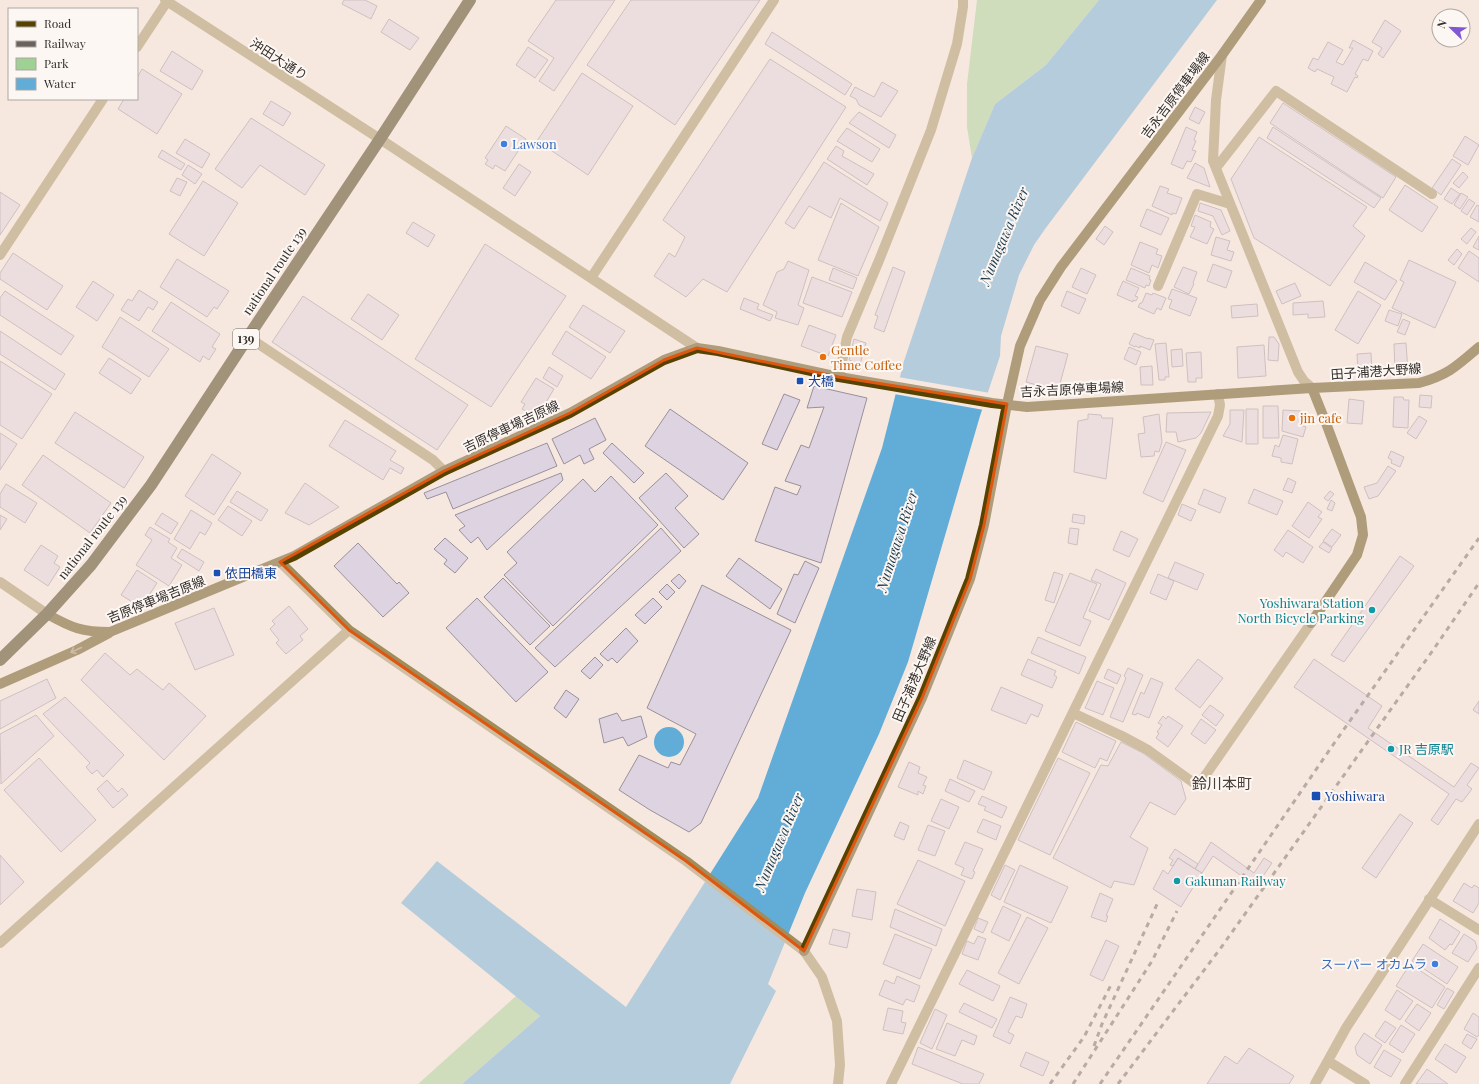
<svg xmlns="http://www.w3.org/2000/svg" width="1479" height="1084" viewBox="0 0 1479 1084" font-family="'Playfair Display','Noto Sans JP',serif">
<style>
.green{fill:#9fd094}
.water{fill:#62acd8}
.pier{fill:#f7e8df}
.building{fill:#ded3e0;stroke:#9a909b}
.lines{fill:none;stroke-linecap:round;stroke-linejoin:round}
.minor{stroke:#a18d5c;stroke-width:10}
.major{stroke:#574200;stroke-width:10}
.highway{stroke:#392a00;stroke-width:12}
.rail{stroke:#6a625d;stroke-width:3;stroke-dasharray:5 5;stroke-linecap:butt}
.oneway{stroke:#998a62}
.marked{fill:none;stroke:#df570e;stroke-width:3;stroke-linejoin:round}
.shop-dot{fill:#3f7fe0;stroke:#fdf7f4;stroke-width:1.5}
.food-dot{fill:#e8710a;stroke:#fdf7f4;stroke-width:1.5}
.transit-dot{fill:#1a4fb4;stroke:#fdf7f4;stroke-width:1.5}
.culture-dot{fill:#0f9aa8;stroke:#fdf7f4;stroke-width:1.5}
.labels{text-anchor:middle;stroke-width:4;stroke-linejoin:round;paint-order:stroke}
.shield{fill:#fdf7f4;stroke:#706b67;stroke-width:1}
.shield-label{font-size:12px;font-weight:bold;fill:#342f2b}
.street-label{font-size:13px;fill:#342f2b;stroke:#fdf7f4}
.shop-label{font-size:13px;fill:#366cbe;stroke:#fdf7f4;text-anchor:start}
.food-label{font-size:13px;fill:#c56008;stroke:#fdf7f4;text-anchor:start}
.transit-label{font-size:13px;fill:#164399;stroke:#fdf7f4;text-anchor:start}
.culture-label{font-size:13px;fill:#0d838f;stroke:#fdf7f4;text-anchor:start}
.water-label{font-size:14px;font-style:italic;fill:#193a4d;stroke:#fdf7f4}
.quarter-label{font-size:15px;fill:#4b4038;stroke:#fdf7f4}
</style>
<rect width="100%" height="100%" fill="#f7e8df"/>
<path class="green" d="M977 0H1099L1046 65 995 104 972 158 967 127V84Z
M516 996 540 1016 462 1084H418Z"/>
<path class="water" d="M1099 0H1217L1045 229 1034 245 1019 275 1001 336 1000 356 980 416 908 662 879 734 805 893 768 984 776 991 730 1084H462L540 1016 401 903 437 861 626 1007 758 798 882 448 904 361 972 158 995 104 1046 65Z
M654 742a15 15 0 1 1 30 0a15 15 0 1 1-30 0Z"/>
<path class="pier" d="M898 377 990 393 984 410 894 394Z"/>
<path class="building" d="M344 0H365L377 6 371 19 342 4Z
M556 0H615L554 91 539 81 554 58 528 41Z
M631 0H760L675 125 587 65Z
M389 19 419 38 410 50 381 32Z
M1385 20 1401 31 1383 58 1378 54 1382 48 1372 42Z
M772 32 852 84 845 95 765 44Z
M1353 40 1373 51 1368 61 1363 59 1355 74 1358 76 1357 78 1355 77 1347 92 1331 84 1334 77 1317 69 1315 72 1308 68 1313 58 1318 60 1328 42 1343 50 1336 62 1343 65 1353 48H1349Z
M528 47 548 60 535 78 516 65Z
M172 51 203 71 192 90 160 71Z
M770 59 846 107 727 292 703 279 686 297 654 276 669 253 675 257 685 237 663 220Z
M142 69 182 94 157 134 118 109 124 99H137V78Z
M582 73 633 106 588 175 537 141Z
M882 82 898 91 881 117 859 105 856 99 850 96 855 87 874 97Z
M271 101 291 113 283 126 263 114Z
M1283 103 1396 177 1383 198 1270 123Z
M1195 107 1205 112 1199 124 1189 119Z
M859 112 896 135 889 148 849 123Z
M251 118 325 165 305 195 260 165 242 188 215 169Z
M506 126 526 139 505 171 495 165 493 169 485 164 488 160 485 158Z
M1186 127 1197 132 1194 140 1196 141 1192 150 1196 151 1191 162 1187 161 1183 169 1171 164Z
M1273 127 1381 198 1374 208 1267 138Z
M847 128 880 149 872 162 837 141Z
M1465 136 1479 145 1468 165 1453 156Z
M1259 137 1367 207 1353 226 1365 236 1330 286 1254 238 1231 179Z
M185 139 210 154 202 168 176 153Z
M836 146 844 151 842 156 874 174 867 185 827 159Z
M162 150 185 164 181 170 158 157Z
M1452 159 1461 165 1441 195 1432 188Z
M824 162 888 203 880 221 840 198 831 218 809 206 794 229 785 223Z
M1195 163 1204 168 1210 187 1187 178Z
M519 164 531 172 515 196 503 188Z
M188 165 202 174 195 184 182 175Z
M1463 172 1468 177 1459 188 1453 183Z
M177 178 187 182 180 196 170 191Z
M203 181 238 203 204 256 169 234Z
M1405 185 1438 207 1422 232 1389 210Z
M1160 186 1169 189 1167 193 1182 198 1176 214 1172 213V215L1152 206Z
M1451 188 1460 194 1452 204 1444 199Z
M0 192 20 205 0 235Z
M1461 193 1468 197 1460 209 1454 205Z
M1469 199 1475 203 1467 215 1461 211Z
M841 203 879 227 858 276 818 260Z
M1200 203 1221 210 1230 231 1222 235 1213 216 1198 211Z
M1477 205 1479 206V222L1470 217Z
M1147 209 1169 218 1161 235 1140 226Z
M1195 215 1211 222 1210 227 1214 229 1207 244 1190 237 1195 227 1191 226Z
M413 222 435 235 428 247 406 233Z
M1105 226 1113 232 1104 245 1096 239Z
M1471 228 1476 232 1467 244 1461 239Z
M1479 236V250L1473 247Z
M1216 237 1230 241 1227 250 1234 252 1231 261 1211 255Z
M1140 242 1158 249 1156 254 1162 256 1158 268 1152 265 1149 273 1131 265Z
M485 244 566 296 491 407 415 359Z
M1457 249 1462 254 1454 265 1448 260Z
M1469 251 1479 258V282L1458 268Z
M13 253 63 286 47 310 0 279V273Z
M177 259 229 291 217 309 214 307 207 317 160 287Z
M1409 260 1456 282 1435 328 1392 308 1404 282 1400 280Z
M788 261 809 270 798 305 804 308 798 325 775 318 777 312 763 305 777 272 784 269Z
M1365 262 1397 281 1385 300 1354 282Z
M1213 264 1232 271 1226 288 1207 281Z
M893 267 905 272 884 332 874 328 878 316 875 315Z
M1183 267 1197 272 1193 283 1194 284 1189 294 1174 287Z
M833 268 857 278 853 289 829 280Z
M1081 268 1096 275 1087 294 1072 287Z
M1131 268 1150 276 1149 279 1151 280 1149 286 1146 285 1145 288 1126 280Z
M812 277 852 292 842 317 803 303Z
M93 281 114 295 97 321 76 307Z
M1123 281 1139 288 1135 296 1138 297 1136 301 1133 300V302L1117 295Z
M1295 283 1301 296 1282 304 1276 291Z
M1172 289 1197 298 1190 316 1169 308 1172 300 1168 299Z
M139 290 158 302 153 310 148 307 139 321 121 310 128 299 132 301Z
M5 291 74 336 61 355 0 315V298Z
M1067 291 1086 299 1079 314 1061 306Z
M1358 291 1381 305 1358 344 1335 330Z
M1146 293 1152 295 1153 293 1166 298 1161 310 1157 308 1154 314 1138 307 1140 303H1142Z
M368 294 399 315 382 340 351 319Z
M303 296 468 405 437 450 272 342Z
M744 298 759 304 757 309 773 315 770 321 740 309Z
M1323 301 1325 317 1308 318V314L1293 315V303Z
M171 302 220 334 212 347 216 349 209 360 203 356 200 362 152 331Z
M1257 304 1258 316 1232 318 1231 306Z
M583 305 625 331 610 353 569 327Z
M1389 310 1402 314 1398 326 1385 321Z
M120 317 169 349 149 377 102 347Z
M1403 319 1410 322 1405 335 1397 332Z
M809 325 836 335 828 356 801 346Z
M0 331 65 374 55 390 0 354Z
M566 331 606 357 591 379 552 354Z
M1134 333 1148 339V338L1154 340 1150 350 1140 346V348L1135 346V347L1129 344Z
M1269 337H1274L1279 344 1278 361 1268 360Z
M854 339 866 343 859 368 851 366 852 361 849 360Z
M1166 343 1169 377H1165V380H1159L1155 344Z
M1406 343 1408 371H1395L1394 344Z
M1264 345 1266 376 1238 378 1237 347Z
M1036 346 1068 354 1058 391 1026 382Z
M1129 347 1141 352 1136 365 1124 359Z
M1182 349 1183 366 1172 367 1171 350Z
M1201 352 1202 378H1196V382H1188L1186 353Z
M1371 353 1372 373H1358L1357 354Z
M109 358 141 379 131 394 99 373Z
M0 361 52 394 22 439 0 425Z
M1152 366 1153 385H1141L1140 367Z
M549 367 563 376 557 387 543 378Z
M536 378 554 389 543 407 539 405 536 410 533 408 529 413 522 409 525 404 521 402Z
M814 386 867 398 821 563 755 541 775 487 797 495 801 486 785 481 801 445 809 448 824 407 807 408Z
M784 394 800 400 777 450 762 444Z
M1420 395 1432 396 1431 408 1419 407Z
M1394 397H1403L1404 400H1409L1408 428 1393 427Z
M1349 399 1364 401 1362 424 1347 423Z
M1263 406H1278L1279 438H1263Z
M670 409 748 463 723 500 645 446Z
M1246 409H1258V444H1246Z
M1230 410H1244L1242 442 1223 436 1230 424Z
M1283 410 1301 411 1300 425 1306 427 1303 437 1282 431Z
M75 412 144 457 124 488 55 443Z
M1211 412 1201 433 1196 438 1178 442 1176 432H1166L1167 413Z
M1088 414 1101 415 1102 418H1113L1106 479 1074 472 1078 421 1088 419Z
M1159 414 1162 442 1159 452 1155 451 1154 456 1141 457 1138 434 1145 433 1143 417Z
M1419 416 1427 421 1416 439 1407 433Z
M595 418 606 440 589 449 594 459 584 464 580 455 564 464 552 439Z
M345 420 396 451 390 460 404 468 401 474 390 468 383 480 329 446Z
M0 433 17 444 0 470Z
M1283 435 1298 439 1292 464 1281 462V458L1272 456 1275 445 1279 447Z
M1166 442 1186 450 1163 502 1143 493Z
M547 443 557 466 453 509 446 492 427 499 424 493Z
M612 443 644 473 634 483 603 453Z
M1391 451 1404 457 1400 467 1391 463 1392 460 1388 458Z
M212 454 241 473 214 515 185 496Z
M43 455 111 503 90 533 22 485Z
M1388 466 1396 471 1378 496 1369 499 1364 487 1377 483Z
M561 473 563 480 487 550 478 537 471 543 459 530 465 526 455 515Z
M666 473 688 496 675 508 699 534 684 548 639 498Z
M611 476 658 525 553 626 504 575 517 563 507 552 583 479 595 492Z
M1288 478 1296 482 1292 493 1283 490Z
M305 483 339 507 309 525 285 513Z
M6 484 37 503 25 523 0 507V494Z
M1204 489 1226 498 1220 513 1198 504Z
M1254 489 1283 501 1277 515 1248 503Z
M237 491 268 510 261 521 230 502Z
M1330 491 1334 494 1328 501 1324 498Z
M1331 500 1335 503 1332 511 1327 509Z
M1308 502 1322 512 1318 517 1322 519 1309 538 1292 526Z
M1182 504 1196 510 1191 521 1178 515Z
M228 506 252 521 242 536 218 520Z
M191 510 212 523 205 535 200 532 190 549 174 539Z
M162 513 178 523 171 534 155 524Z
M1073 514 1085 516 1084 524 1072 522Z
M0 515 7 519 0 530Z
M150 527 170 539 168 542 177 548 171 558 182 565 169 586 136 565 152 540 145 535Z
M661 528 681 551 555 667 535 648Z
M1070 528 1079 529 1077 545 1068 543Z
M1332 529 1341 535 1332 547 1323 541Z
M1288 530 1313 547 1303 563 1286 552 1283 557 1274 550Z
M1121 531 1138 539 1129 557 1113 550Z
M445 538 468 558 455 573 444 564 447 560 434 549Z
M1323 542 1332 548 1329 553 1319 547Z
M358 543 397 584 399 582 409 593 383 617 334 566Z
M41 545 58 556 54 563 60 567 48 586 24 570Z
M182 549 204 562 199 571 177 557Z
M1400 556 1414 566 1344 662 1331 655Z
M739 558 782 589 770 609 726 576Z
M805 561 819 568 795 623 777 614 794 574 798 575Z
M1175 562 1204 574 1197 590 1168 578Z
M1096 569 1126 583 1109 620 1089 611 1101 584 1091 580Z
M137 570 157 583 148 597 134 603 121 595Z
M1054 572 1063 575 1054 603 1045 600Z
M1070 573 1097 584 1083 618 1091 621 1080 646 1045 631Z
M679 574 686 581 679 589 671 581Z
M1158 574 1174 581 1166 600 1150 593Z
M503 578 550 626 530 645 484 597Z
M667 584 675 592 667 600 659 592Z
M702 585 791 630 701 823 689 832 650 810 619 790 639 755 668 768 671 762 680 765 696 734 647 708Z
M477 598 548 672 516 702 446 628Z
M653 598 662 607 645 624 635 615Z
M289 606 308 629 300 636 303 640 286 654 276 643 279 640 270 629 275 624 272 621Z
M214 608 234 655 195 670 175 623Z
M626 628 638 641 617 663 612 658 608 661 600 654Z
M1038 637 1086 657 1079 674 1031 653Z
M105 653 130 675 137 669 163 690 169 683 206 716 164 760 81 680Z
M595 657 603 665 590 679 581 671Z
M1028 659 1056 671 1054 675 1057 677 1052 688 1021 675Z
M1198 659 1223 678 1200 708 1175 689Z
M1314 659 1382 706 1368 728 1454 787 1471 763 1479 768 1467 785 1472 789 1462 802 1456 799 1438 825 1431 820 1449 794 1294 687Z
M1128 668 1143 675 1123 722 1110 717 1126 678 1124 676Z
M1108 669 1121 675 1117 684 1104 678Z
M1151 678 1163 683 1149 718 1137 713 1136 715 1132 714 1141 692 1144 694Z
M47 679 56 698 0 729V701Z
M1097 681 1114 688 1103 715 1085 708Z
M1001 687 1043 705 1038 717 1031 714 1026 724 991 710Z
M566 690 579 699 566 718 554 708Z
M65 697 124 755 103 777 97 770 92 774 86 767 90 763 43 714Z
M1479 701V714L1473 710Z
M1210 705 1224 715 1216 726 1202 715Z
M617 713 622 721 641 716 647 737 628 746 623 737 604 743 599 719Z
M36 715 54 736 1 784 0 734Z
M1163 716 1166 719 1168 716 1183 726 1168 747 1156 738 1159 733 1157 732 1162 725 1158 723Z
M1201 719 1216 730 1205 744 1191 734Z
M1076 722 1116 741 1107 761 1100 758 1095 768 1062 752Z
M1121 742 1143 753 1181 781 1186 799 1175 815 1150 802 1130 837 1148 848 1134 885 1114 881 1111 888 1053 858 1101 765 1108 766Z
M39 758 96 820 61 852 4 790Z
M1058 758 1090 773 1050 855 1018 840Z
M964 760 992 772 984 790 957 778Z
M909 762 920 767 918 773 927 777 923 785 926 786 923 794 918 791V795L898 787Z
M950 779 975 791 969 802 945 791Z
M107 780 118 792 122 788 128 795 113 808 97 789Z
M982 796 1007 807 1002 818 984 810 986 807 978 804Z
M941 799 959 807 949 829 931 821Z
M1400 814 1413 823 1376 878 1362 868Z
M983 819 1001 826 996 840 977 832Z
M900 822 909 826 904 840 894 836Z
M928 825 945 831 935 856 918 850Z
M965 842 983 849 973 871 975 872 972 879 961 875 964 868 955 864Z
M1211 842 1254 873 1264 858 1272 863 1256 886 1213 856 1202 873 1195 869Z
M1175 849 1198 864 1195 869 1178 858 1173 866 1170 865 1173 860 1169 858Z
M0 855 24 882 0 905Z
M1178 858 1202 873 1181 907 1153 889 1163 870 1168 874Z
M918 860 965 881 945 926 897 904Z
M1005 865 1015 870 1000 900 991 895Z
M1020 865 1068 887 1051 923 1004 902Z
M1464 883 1472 888 1474 885 1479 888V903L1473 913 1453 901Z
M857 889 876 892 872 920 852 916Z
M1100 893 1113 899 1106 916H1108L1106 922 1091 917Z
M1003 906 1021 915 1009 941 991 932Z
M895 909 942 929 936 946 890 927Z
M1027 917 1048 928 1019 984 998 973Z
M978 918 988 922 983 933 974 929Z
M1440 919 1460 932 1452 945 1450 944 1445 950 1429 938Z
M833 929 850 933 847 948 829 944Z
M895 934 932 949 920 979 883 964Z
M1464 934 1475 941 1477 948 1468 962 1452 953Z
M978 936 986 939 978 960 962 954 967 941 974 944Z
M1106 940 1119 946 1103 981 1090 975Z
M1423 944 1458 967 1447 984 1412 961Z
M1410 964 1445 987 1432 1008 1396 986Z
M967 970 1000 986 993 1001 959 984Z
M897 976 920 986 914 1002 906 999 903 1005 879 995 885 980 894 984Z
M1447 988 1454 992 1444 1009 1437 1005Z
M1397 990 1413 1001 1400 1020 1385 1010Z
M1010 997 1027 1004 1022 1018 1016 1016 1008 1032 1014 1035 1010 1044 993 1036Z
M964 1003 997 1019 992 1028 959 1012Z
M1417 1004 1431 1013 1419 1031 1405 1021Z
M888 1008 903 1011 901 1022 906 1023 903 1034 883 1030Z
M935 1009 947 1015 932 1049 920 1043Z
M1473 1013 1479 1017V1035L1477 1037 1464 1029Z
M1385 1021 1396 1028 1385 1043 1375 1036Z
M947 1023 977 1036 974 1045 962 1040 955 1056 936 1049Z
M1401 1025 1415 1034 1403 1053 1389 1044Z
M1364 1033 1382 1045 1370 1064 1357 1055 1355 1047Z
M1467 1034 1477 1039 1471 1049 1462 1043Z
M1445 1044 1466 1057 1456 1073 1435 1059Z
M918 1047 984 1074 979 1084H963L912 1064Z
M1249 1048 1294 1076 1289 1084H1207L1225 1056 1237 1064Z
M1384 1050 1401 1060 1391 1077 1374 1067Z
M1026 1052 1049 1062 1043 1076 1020 1066Z
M1427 1069 1448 1084H1416Z"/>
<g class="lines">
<path class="minor" d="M165 0 380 139 697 348
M137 47 168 0
M1222 55 1216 100 1213 161 1298 372 1304 381 1312 388
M1216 168 1276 91 1432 194
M0 255 103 99
M591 278 774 0
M1158 286 1197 194 1230 204
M248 337 433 460 444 471
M839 377 847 337 880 258 931 130 957 44 963 7V0
M280 562 349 630 686 861 804 951 822 977 837 1021 840 1065 838 1084
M0 582 47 614
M1073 713 1122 736 1148 750 1198 786 1311 623
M1429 899 1479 930
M0 943 349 630
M1328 1061 1365 1084
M891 1084 1218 416 1220 405 1218 394
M1315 1084 1346 1028 1479 824
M1405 1084 1479 968"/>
<path class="major" d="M47 614C72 628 82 632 110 632L294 556 444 471 570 413 664 360 697 348 718 351 839 377 992 403 1027 407 1312 388 1419 383C1448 375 1457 366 1479 347
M1311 623 1357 555 1363 535 1361 517 1326 423 1312 388
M0 684 77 650 109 633
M804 951 922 698 970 579 984 525 1007 404 1020 346 1040 300 1061 267 1222 55 1261 0"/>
<path class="highway" d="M0 660 47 614 91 565 151 485 248 337 380 139 470 0"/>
<path class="rail" d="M1094 1046 1102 1024 1159 900
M1050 1084 1084 1037 1111 985
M1073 1084 1152 961 1177 911
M1100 1084 1335 742 1479 538
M1118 1084 1220 949 1431 653 1479 583"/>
</g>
<defs><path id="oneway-shaft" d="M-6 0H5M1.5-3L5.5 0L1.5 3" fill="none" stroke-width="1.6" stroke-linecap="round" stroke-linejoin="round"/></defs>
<use class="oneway" href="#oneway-shaft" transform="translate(76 650) rotate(155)"/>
<path d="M0 0H1479V1084H0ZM697 348 839 377 1007 404 984 525 970 579 922 698 804 951 686 861 349 630 280 562 444 471 570 413 664 360Z" fill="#f7e8df" fill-opacity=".55" fill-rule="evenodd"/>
<path class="marked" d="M697 348 839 377 1007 404 984 525 970 579 922 698 804 951 686 861 349 630 280 562 444 471 570 413 664 360Z"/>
<g class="shop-dot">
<circle cx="504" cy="144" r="4"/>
<circle cx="1435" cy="964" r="4"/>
</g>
<g class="food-dot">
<circle cx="823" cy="357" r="4"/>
<circle cx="1292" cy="418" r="4"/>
</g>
<g class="transit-dot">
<rect x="796" y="377" width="8" height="8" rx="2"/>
<rect x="213" y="569" width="8" height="8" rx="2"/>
<rect x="1311" y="791" width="10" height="10" rx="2"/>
</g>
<g class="culture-dot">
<circle cx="1372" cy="610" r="4"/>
<circle cx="1391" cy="749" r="4"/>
<circle cx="1177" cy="881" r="4"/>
</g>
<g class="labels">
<rect class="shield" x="233" y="329" width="26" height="20" rx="3"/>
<g class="shield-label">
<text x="246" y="343">139</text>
</g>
<g class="street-label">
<text transform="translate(279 59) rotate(33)" y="5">沖田大通り</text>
<text transform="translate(1175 95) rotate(-53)" y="5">吉永吉原停車場線</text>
<text transform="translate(274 271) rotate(-56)" y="5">national route 139</text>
<text transform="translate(1376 371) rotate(-4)" y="5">田子浦港大野線</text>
<text transform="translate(1072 389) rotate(-3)" y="5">吉永吉原停車場線</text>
<text transform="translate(511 426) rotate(-25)" y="5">吉原停車場吉原線</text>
<text transform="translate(92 537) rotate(-52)" y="5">national route 139</text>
<text transform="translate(156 599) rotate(-22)" y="5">吉原停車場吉原線</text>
<text transform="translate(914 679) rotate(-67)" y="5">田子浦港大野線</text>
</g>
<g class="shop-label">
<text x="512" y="149">Lawson</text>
<text x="1427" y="969" text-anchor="end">スーパー オカムラ</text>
</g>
<g class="food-label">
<text x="831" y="355">Gentle<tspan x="831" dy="15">Time Coffee</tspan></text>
<text x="1300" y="423">jin cafe</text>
</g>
<g class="transit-label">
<text x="808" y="386">大橋</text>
<text x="225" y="578">依田橋東</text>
<text x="1325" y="801">Yoshiwara</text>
</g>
<g class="culture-label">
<text x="1364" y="608" text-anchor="end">Yoshiwara Station<tspan x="1364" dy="15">North Bicycle Parking</tspan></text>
<text x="1399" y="754">JR 吉原駅</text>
<text x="1185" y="886">Gakunan Railway</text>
</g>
<g class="water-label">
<text transform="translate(1004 236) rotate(-67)" y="5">Numagawa River</text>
<text transform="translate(897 541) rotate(-72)" y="5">Numagawa River</text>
<text transform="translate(779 842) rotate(-67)" y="5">Numagawa River</text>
</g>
<g class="quarter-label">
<text x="1222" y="789">鈴川本町</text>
</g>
</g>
<rect x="8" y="8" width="130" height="92" fill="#fdf7f4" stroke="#ada7a4"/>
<rect x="16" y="21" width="20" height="6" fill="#574200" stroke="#ada7a4"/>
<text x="44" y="28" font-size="12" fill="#342f2b">Road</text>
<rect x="16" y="41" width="20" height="6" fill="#6a625d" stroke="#ada7a4"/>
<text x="44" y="48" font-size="12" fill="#342f2b">Railway</text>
<rect x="16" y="58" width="20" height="12" fill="#9fd094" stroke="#ada7a4"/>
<text x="44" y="68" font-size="12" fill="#342f2b">Park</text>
<rect x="16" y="78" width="20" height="12" fill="#62acd8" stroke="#ada7a4"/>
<text x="44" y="88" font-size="12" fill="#342f2b">Water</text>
<g transform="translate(1451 28) rotate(293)"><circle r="19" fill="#fdf7f4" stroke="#ada7a4"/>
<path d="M0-3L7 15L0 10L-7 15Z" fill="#7f58d2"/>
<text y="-6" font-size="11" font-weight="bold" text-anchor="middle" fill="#342f2b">N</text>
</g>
</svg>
